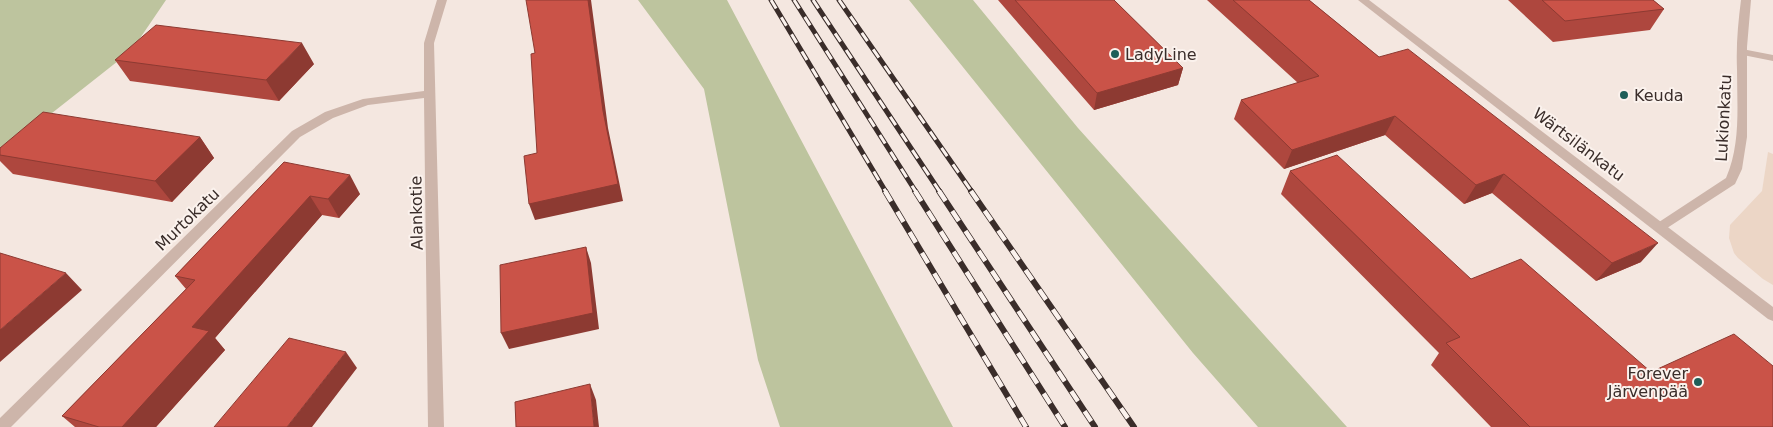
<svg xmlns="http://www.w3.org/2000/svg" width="1773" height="427" viewBox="0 0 1773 427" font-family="'DejaVu Sans',sans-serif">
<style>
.green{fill:#bdc49e}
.plaza{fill:#ecd6c6}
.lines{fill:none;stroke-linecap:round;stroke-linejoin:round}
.service{fill:#cdb5aa;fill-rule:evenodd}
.minor{fill:#cdb5aa;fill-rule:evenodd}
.tertiary{fill:#cdb5aa;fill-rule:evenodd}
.rail-far1-casing{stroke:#3a2d2a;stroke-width:5}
.rail-casing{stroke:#3a2d2a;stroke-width:6}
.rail-far1{stroke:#fbf2ed;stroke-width:3;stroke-dasharray:10;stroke-linecap:butt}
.rail{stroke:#fbf2ed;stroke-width:4.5;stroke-dasharray:12;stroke-linecap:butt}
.wall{fill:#ae473e}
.shaded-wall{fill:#8d3a32}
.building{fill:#ca5348;stroke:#8d3a32}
.poi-dot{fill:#1e5e58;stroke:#fbf2ed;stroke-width:2}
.labels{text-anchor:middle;stroke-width:4;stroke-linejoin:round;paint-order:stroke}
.poi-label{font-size:16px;fill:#3a2d2a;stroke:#fbf2ed;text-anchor:start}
.street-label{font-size:16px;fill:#3a2d2a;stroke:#fbf2ed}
</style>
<rect width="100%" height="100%" fill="#f4e7e0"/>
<path class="green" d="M0 0H166L132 50 0 154Z
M638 0H727L953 427H780L758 360 704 89Z
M909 0H973L1078 128 1347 427H1258L1193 353Z"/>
<path class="plaza" d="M1768 152 1773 154V285L1763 279 1738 258 1734 253 1729 238 1730 225 1762 191Z"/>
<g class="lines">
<path class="service" d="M1742 49 1773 55V61L1738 54 1737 52Z"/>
<path class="minor" d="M437 0H447L434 43 444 427H428L424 98 368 105 333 118 300 137 11 427H0V418L292 131 325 112 363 99 424 91V43Z
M1741 0H1751L1747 47V137L1742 169 1735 184 1664 230H1656L1654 227 1656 224 1726 178C1741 144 1737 105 1737 69 1736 46 1738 23 1741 0Z"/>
<path class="tertiary" d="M1358 0H1369L1773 307V321L1768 319Z"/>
<defs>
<path id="rail-far1" d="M771 0 886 192
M794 0 916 192
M813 0 940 192
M839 0 972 192"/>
<path id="rail" d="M885 191 1026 427
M915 191 1065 427
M939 191 1095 427
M971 191 1134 427"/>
</defs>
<use href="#rail-far1" class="rail-far1-casing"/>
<use href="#rail" class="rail-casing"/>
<use href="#rail-far1" class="rail-far1"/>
<use href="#rail" class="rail"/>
</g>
<path class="wall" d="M998 0H1114L1183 68 1178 85 1094 110Z
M1207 0H1309L1379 57 1641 262 1596 281 1492 193 1464 204 1385 135 1284 169 1234 119 1241 100 1298 83Z
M1508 0H1653L1664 9 1650 30 1553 42Z
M115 60 314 64 279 101 130 81Z
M200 137 214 158 172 202 13 174 0 161V148Z
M284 162 360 194 339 218 322 215 215 338 225 350 156 427H75L62 416 186 289 175 276Z
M1290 171 1471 279 1651 372 1773 427H1491L1431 365 1439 353 1281 194Z"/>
<path class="shaded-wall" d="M588 0H591L608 128 623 201 535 220 529 204Z
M302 43 314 64 279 101 266 80Z
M1183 68 1178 85 1094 110 1097 93Z
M1395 116 1385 135 1284 169 1292 150Z
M200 137 214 158 172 202 155 181Z
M1504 174 1492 193 1464 204 1476 185Z
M350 175 360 194 339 218 328 199Z
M310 196 322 215 215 338 225 350 156 427H122L192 327Z
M1658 243 1641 262 1596 281 1612 263Z
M586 247 591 263 599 329 509 349 501 333Z
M66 273 82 290 0 362V330Z
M346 352 357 368 312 427H287Z
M590 384 596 400 599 427H594Z"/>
<path class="building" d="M526 0H588L603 111 618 184 529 204 524 156 537 153 531 54 535 53Z
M1015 0H1114L1183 68 1097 93Z
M1233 0H1309L1379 57 1408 49 1658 243 1612 263 1504 174 1476 185 1395 116 1292 150 1241 100 1319 76Z
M1542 0H1653L1664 9 1565 21Z
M156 25 302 43 266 80 115 60Z
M43 112 200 137 155 181 0 155V148Z
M1337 155 1471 279 1521 259 1651 372 1734 334 1773 366V427H1530L1446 343 1460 337 1290 171Z
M284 162 350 175 328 199 310 196 192 327 209 331 122 427H99L62 416 195 280 175 276Z
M586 247 593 313 501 333 500 265Z
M0 253 66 273 0 330Z
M289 338 346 352 287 427H214Z
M590 384 594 427H516L515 402Z"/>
<g class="poi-dot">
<circle cx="1115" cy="54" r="5"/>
<circle cx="1624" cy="95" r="5"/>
<circle cx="1698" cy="382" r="5"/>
</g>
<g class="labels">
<g class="poi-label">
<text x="1125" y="60">LadyLine</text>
<text x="1634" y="101">Keuda</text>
<text x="1688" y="379" text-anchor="end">Forever<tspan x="1688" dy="18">Järvenpää</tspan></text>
</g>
<g class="street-label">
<text transform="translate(1723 118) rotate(-87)" y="6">Lukionkatu</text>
<text transform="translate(1579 144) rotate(37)" y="6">Wärtsilänkatu</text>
<text transform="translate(416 213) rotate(-91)" y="6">Alankotie</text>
<text transform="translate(187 219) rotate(-44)" y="6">Murtokatu</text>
</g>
</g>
</svg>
